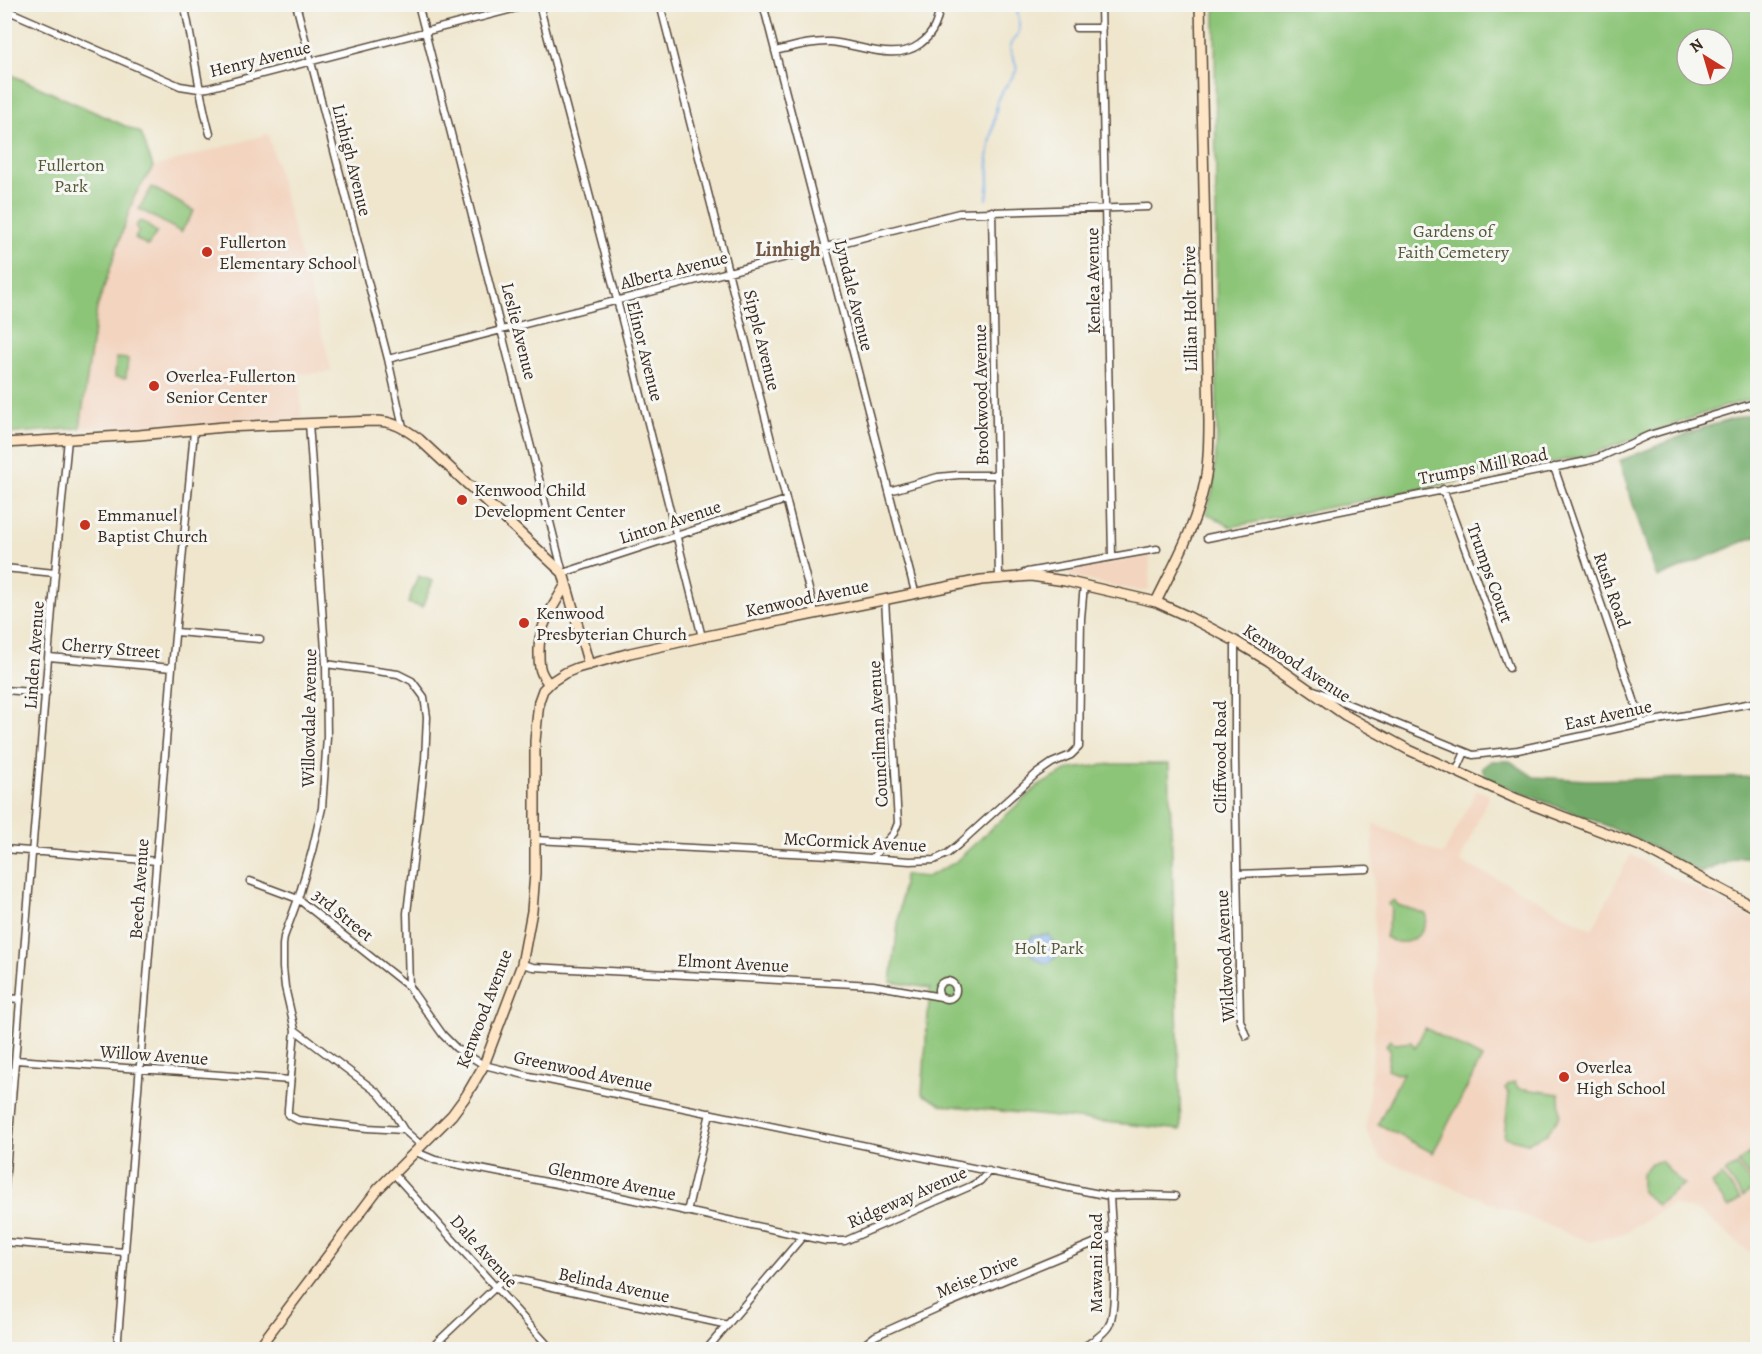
<svg xmlns="http://www.w3.org/2000/svg" width="1762" height="1354" viewBox="0 0 1762 1354" font-family="Alegreya,serif">
<style>
.built{fill:#f3d4bf}
.green{fill:#8cc578;stroke:#64784b;stroke-width:1.5;fill-rule:evenodd}
.forest{fill:#71aa68;stroke:#566a43;stroke-width:1.5}
.water{fill:#81b3ed;stroke:#5e6e86;stroke-width:1.5}
.lines{fill:none;stroke-linecap:round;stroke-linejoin:round}
.stream{stroke:#81b3ed;stroke-width:2}
.street-casing{stroke:#564638;stroke-width:9}
.secondary-casing{stroke:#564638;stroke-width:12}
.street{stroke:#fff;stroke-width:6}
.secondary{stroke:#fde5c5;stroke-width:9}
.poi-dot{fill:#c8321e;stroke:#f6f6f2;stroke-width:2}
.labels{text-anchor:middle;stroke-width:6;stroke-linejoin:round;paint-order:stroke}
.street-label{font-size:18px;fill:#3b2a1e;stroke:#f6f6f2}
.park-label{font-size:18px;fill:#535839;stroke:#f6f6f2}
.poi-label{font-size:18px;fill:#3b2a1e;stroke:#f6f6f2;text-anchor:start}
.neighbourhood-label{font-size:20px;font-weight:bold;fill:#745846;stroke:#f6f6f2}
</style>
<rect width="100%" height="100%" fill="#f6f6f2"/>
<filter id="ink" filterUnits="userSpaceOnUse"><feTurbulence type="fractalNoise" baseFrequency=".0167" numOctaves="2"/><feDisplacementMap in="SourceGraphic" scale="12" xChannelSelector="R" yChannelSelector="G"/><feConvolveMatrix kernelMatrix="1 2 1 2 8 2 1 2 1" color-interpolation-filters="sRGB"/></filter>
<filter id="wash" filterUnits="userSpaceOnUse"><feTurbulence type="fractalNoise" baseFrequency=".008" numOctaves="4" result="noise"/><feDisplacementMap in="SourceGraphic" scale="24" xChannelSelector="R" yChannelSelector="G"/><feGaussianBlur stdDeviation="1.35" result="paint"/><feColorMatrix in="noise" values="0 0 0 0 0 0 0 0 0 0 0 0 0 0 0 0 0 1.4 0 .05"/><feComposite in="paint" operator="in"/></filter>
<g filter="url(#wash)">
<rect width="100%" height="100%" fill="#efe6cd"/>
<path class="built" d="M268 134 332 372 300 374 301 419 80 428 97 308 134 197 153 167Z
M1150 555 1149 587 1147 591H1140L1069 577 1070 571Z
M1477 790 1489 795 1460 862 1504 882 1592 929 1631 854 1649 865 1757 920V1258L1700 1212 1672 1204 1624 1233 1590 1242 1380 1158 1366 1131 1375 1024 1373 823 1443 855Z"/>
<path class="green" d="M1215 5H1757V397L1711 411 1586 456 1231 527 1206 513 1213 489 1217 439ZM1687 39H1723V75H1687Z
M5 72 141 133 153 167 134 197 97 308 80 428 5 434Z
M152 187 194 211 181 232 139 209Z
M140 221 149 225V227L157 232 148 246 135 238 139 231 136 228 137 224Z
M116 358 128 359 126 378 115 377Z
M418 576 433 581 422 607 408 603Z
M1112 764H1169L1181 1130 942 1105 922 1094 930 988 891 982 904 875 927 877 954 863 1038 786 1070 769Z
M1394 900 1398 905 1426 914C1427 930 1415 944 1398 942 1394 942 1389 939 1385 937L1392 908 1388 904Z
M1425 1028 1482 1058 1433 1153 1378 1124 1403 1073 1397 1074 1387 1070 1390 1049 1386 1045 1390 1040 1395 1044 1411 1042 1415 1048Z
M1515 1082 1518 1088 1559 1094 1560 1115 1547 1134 1527 1143 1504 1137 1509 1094 1505 1088 1509 1084Z
M1749 1154 1757 1165 1756 1186 1738 1163Z
M1661 1161 1679 1181 1684 1184 1657 1205 1641 1191V1175L1651 1163Z
M1736 1165 1754 1188 1743 1197 1725 1173Z
M1722 1176 1740 1199 1729 1208 1711 1184Z"/>
<path class="forest" d="M1757 412V536L1657 578 1619 461 1702 428Z
M1491 761H1510L1534 777 1588 780 1757 777V858L1740 857 1700 873 1649 845 1598 822 1492 782 1484 774 1482 768Z"/>
<path class="water" d="M1049 935 1060 953 1048 964C1035 961 1031 956 1027 943L1033 936Z"/>
<g class="lines">
<path class="stream" d="M987 199 989 181 988 157 998 98 1017 70C1016 61 1010 54 1010 47 1011 40 1015 40 1018 34 1022 25 1017 14 1016 4"/>
</g>
</g>
<g filter="url(#ink)">
<g class="lines">
<defs>
<path id="street" d="M184 4C194 48 198 91 210 134
M296 4 388 359 403 427
M418 4 563 573 786 500
M539 4 617 300 702 637
M660 4 815 613
M763 4 915 592
M1101 4 1112 557
M4 9 180 86 199 89 208 88 532 4
M1076 28H1102
M775 51C793 47 812 41 830 42 858 44 895 63 920 44 934 34 938 21 940 4
M992 211 999 578
M388 359 959 213 1148 207
M309 423 326 664 327 737 322 808 312 851 298 899 284 937 283 945V968L285 987 295 1030 288 1109V1115L298 1120 367 1128 404 1130
M1554 467 1642 723
M1443 489 1509 668
M889 491 938 477 959 475H997
M1207 538 1587 461 1598 458 1649 435 1758 402
M4 568 55 573
M1019 575 1027 572 1157 549
M176 632 260 639
M1235 641V759L1240 1020 1246 1036
M49 657 172 668
M326 664 398 674 412 681 424 697 427 717 425 760 407 913 409 987 443 1035 456 1048 484 1065 529 1076 1084 1191 1110 1196 1143 1195 1175 1196
M4 690 46 693
M1314 690 1473 755 1518 750 1642 723 1758 702
M1456 772 1465 752
M535 840 831 855 910 861 934 860 947 854 958 845 1036 774 1052 763 1071 755 1079 747 1081 618 1084 585
M4 849 157 861
M872 858 894 833 898 823 885 599
M1237 874 1367 869
M250 881 298 899 409 987
M522 964 533 967 873 985 941 997
M938 990a9 9 0 1 1 18 0a9 9 0 1 1-18 0Z
M4 998 20 999
M295 1030 378 1093 392 1110 404 1130 422 1146
M16 1060 290 1080
M416 1152 435 1160 597 1192 803 1236
M393 1173 552 1350
M4 1196 55 573 68 439
M687 1212 710 1113
M4 1242 124 1252
M117 1350 172 668 194 431
M429 1350 500 1283 511 1278 728 1325
M706 1350 803 1236 826 1241H845L971 1186 980 1181 989 1171
M857 1350 875 1336 942 1306 1113 1235
M1078 1350C1089 1344 1101 1337 1108 1327 1120 1309 1111 1221 1110 1196"/>
<path id="secondary" d="M4 443 139 435 224 427 374 421C393 421 404 428 419 439L563 573 589 665
M1156 602C1175 563 1197 524 1205 481 1209 461 1209 441 1209 421L1200 4
M549 684C540 673 539 668 539 654 538 625 553 608 566 584
M257 1350 378 1189 452 1115 466 1096 484 1065 522 964 532 911 535 873V741L539 701 543 690 551 682 565 673 577 668 630 653 702 637 981 580 1031 576 1065 581 1156 602 1187 616 1235 641 1268 661 1345 715 1409 750 1517 799 1640 846 1758 909"/>
</defs>
<use href="#street" class="street-casing"/>
<use href="#secondary" class="secondary-casing"/>
<use href="#street" class="street"/>
<use href="#secondary" class="secondary"/>
</g>
</g>
<g class="poi-dot">
<circle cx="207" cy="252" r="6"/>
<circle cx="154" cy="386" r="6"/>
<circle cx="462" cy="500" r="6"/>
<circle cx="85" cy="525" r="6"/>
<circle cx="524" cy="623" r="6"/>
<circle cx="1564" cy="1077" r="6"/>
</g>
<g class="labels">
<g class="street-label">
<text transform="translate(260 59) rotate(-14)" y="6">Henry Avenue</text>
<text transform="translate(352 160) rotate(76)" y="6">Linhigh Avenue</text>
<text transform="translate(674 270) rotate(-14)" y="6">Alberta Avenue</text>
<text transform="translate(1093 281) rotate(-91)" y="6">Kenlea Avenue</text>
<text transform="translate(854 295) rotate(76)" y="6">Lyndale Avenue</text>
<text transform="translate(1190 309) rotate(-91)" y="6">Lillian Holt Drive</text>
<text transform="translate(519 331) rotate(76)" y="6">Leslie Avenue</text>
<text transform="translate(762 340) rotate(76)" y="6">Sipple Avenue</text>
<text transform="translate(645 351) rotate(76)" y="6">Elinor Avenue</text>
<text transform="translate(981 395) rotate(-91)" y="6">Brookwood Avenue</text>
<text transform="translate(1483 466) rotate(-11)" y="6">Trumps Mill Road</text>
<text transform="translate(670 522) rotate(-18)" y="6">Linton Avenue</text>
<text transform="translate(1490 573) rotate(70)" y="6">Trumps Court</text>
<text transform="translate(1612 590) rotate(71)" y="6">Rush Road</text>
<text transform="translate(807 598) rotate(-12)" y="6">Kenwood Avenue</text>
<text transform="translate(111 648) rotate(5)" y="6">Cherry Street</text>
<text transform="translate(34 655) rotate(-86)" y="6">Linden Avenue</text>
<text transform="translate(1297 663) rotate(34)" y="6">Kenwood Avenue</text>
<text transform="translate(1608 715) rotate(-12)" y="6">East Avenue</text>
<text transform="translate(309 718) rotate(-89)" y="6">Willowdale Avenue</text>
<text transform="translate(878 734) rotate(-93)" y="6">Councilman Avenue</text>
<text transform="translate(1220 757) rotate(-90)" y="6">Cliffwood Road</text>
<text transform="translate(855 842) rotate(3)" y="6">McCormick Avenue</text>
<text transform="translate(139 889) rotate(-86)" y="6">Beech Avenue</text>
<text transform="translate(343 915) rotate(39)" y="6">3rd Street</text>
<text transform="translate(1225 956) rotate(-93)" y="6">Wildwood Avenue</text>
<text transform="translate(733 963) rotate(3)" y="6">Elmont Avenue</text>
<text transform="translate(484 1009) rotate(-69)" y="6">Kenwood Avenue</text>
<text transform="translate(154 1055) rotate(4)" y="6">Willow Avenue</text>
<text transform="translate(583 1071) rotate(12)" y="6">Greenwood Avenue</text>
<text transform="translate(612 1181) rotate(12)" y="6">Glenmore Avenue</text>
<text transform="translate(907 1197) rotate(-24)" y="6">Ridgeway Avenue</text>
<text transform="translate(484 1251) rotate(48)" y="6">Dale Avenue</text>
<text transform="translate(1096 1263) rotate(-90)" y="6">Mawani Road</text>
<text transform="translate(977 1276) rotate(-23)" y="6">Meise Drive</text>
<text transform="translate(614 1285) rotate(12)" y="6">Belinda Avenue</text>
</g>
<g class="park-label">
<text x="71" y="171">Fullerton<tspan x="71" dy="21">Park</tspan></text>
<text x="1453" y="237">Gardens of<tspan x="1453" dy="21">Faith Cemetery</tspan></text>
<text x="1049" y="954">Holt Park</text>
</g>
<g class="poi-label">
<text x="219" y="248">Fullerton<tspan x="219" dy="21">Elementary School</tspan></text>
<text x="166" y="382">Overlea-Fullerton<tspan x="166" dy="21">Senior Center</tspan></text>
<text x="474" y="496">Kenwood Child<tspan x="474" dy="21">Development Center</tspan></text>
<text x="97" y="521">Emmanuel<tspan x="97" dy="21">Baptist Church</tspan></text>
<text x="536" y="619">Kenwood<tspan x="536" dy="21">Presbyterian Church</tspan></text>
<text x="1576" y="1073">Overlea<tspan x="1576" dy="21">High School</tspan></text>
</g>
<g class="neighbourhood-label">
<text x="788" y="256">Linhigh</text>
</g>
</g>
<rect width="1762" height="1354" fill="none" stroke="#f6f6f2" stroke-width="24"/>
<g transform="translate(1705 57) rotate(323)"><circle r="28" fill="#f6f6f2" stroke="#aba49d" stroke-width="1.5"/>
<path d="M0-4.5L10 22L0 15L-10 22Z" fill="#c8321e"/>
<text y="-9" font-size="16" font-weight="bold" text-anchor="middle" fill="#3b2a1e">N</text>
</g>
</svg>
